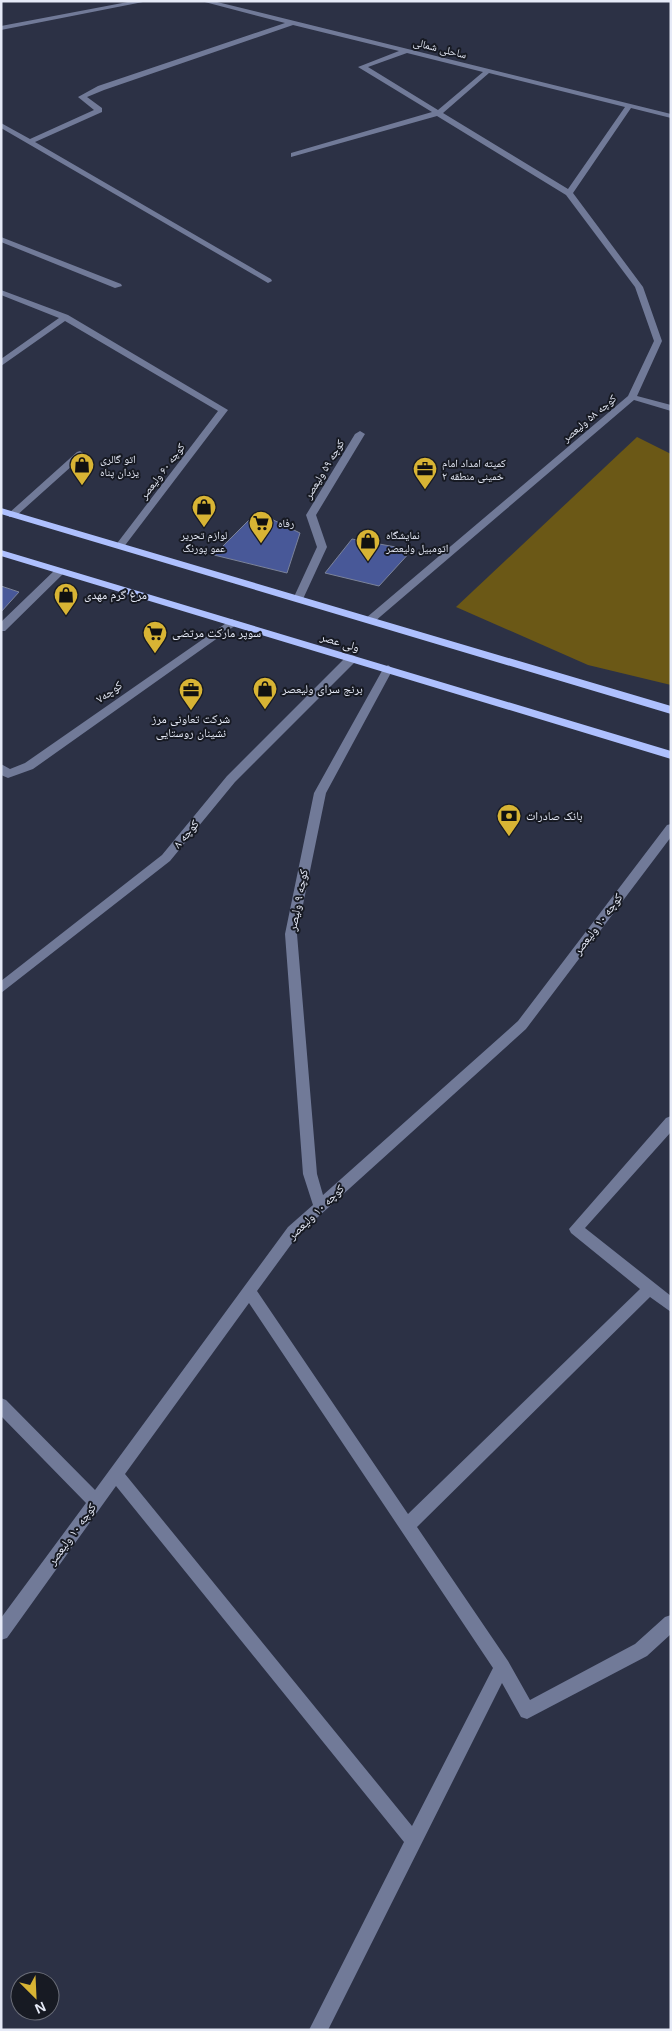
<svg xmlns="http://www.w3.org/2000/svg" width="672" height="2031" viewBox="0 0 672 2031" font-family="Arial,'Noto Naskh Arabic',sans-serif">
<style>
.green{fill:#6b5816}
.building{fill:#485898;stroke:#7b839a}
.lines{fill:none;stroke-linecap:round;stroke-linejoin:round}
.minor{fill:#717a98;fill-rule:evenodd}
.major{fill:#aec0fe;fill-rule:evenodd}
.labels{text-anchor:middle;stroke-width:4;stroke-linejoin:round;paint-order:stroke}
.far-street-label{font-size:11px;fill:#e6eaf7;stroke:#171a23}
.far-poi-label{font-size:11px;fill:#e6eaf7;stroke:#171a23;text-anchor:start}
.poi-label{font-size:12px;fill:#e6eaf7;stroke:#171a23;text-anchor:start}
.street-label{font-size:12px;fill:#e6eaf7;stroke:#171a23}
</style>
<rect width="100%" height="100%" fill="#2c3145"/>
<path class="green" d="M637 437 671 454V685L588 665 456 607Z"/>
<path class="building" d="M257 512 300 533 287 573 214 555Z
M352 539 412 550 379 586 325 573Z
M1 586 19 592 1 612Z"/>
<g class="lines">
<path class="minor" d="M133 1H148L1 30V26Z
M201 1H213L671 114V118L631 108 573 193 643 287 662 341 637 396 671 405V411L634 400 374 622 370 624 365 620 366 618 628 396 654 341 635 287 566 195 437 116 291 157V153L432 112 358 67 399 51 293 25 104 90 87 97 102 108V112L35 142 271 279 272 281 268 283 1 128V123L30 139 94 110 78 97 98 86 285 23ZM407 53 483 72 438 110 368 67ZM489 73 625 107 568 189 443 113Z
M1 237 121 284 122 286 115 288 1 242Z
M1 290 68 315 228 410 123 548 120 549 115 546 218 411 65 321 1 366V359L59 318 1 295Z
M360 431 365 434 316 515 327 547 303 599 302 601H294L293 599 317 547 306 515 355 434Z
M80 451 85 454 83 456 15 517H9V513L77 452Z
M60 568 65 571 64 573 5 631H1V622L56 569Z
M232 619 237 623 236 625 33 769 8 778 1 775V764L10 769 25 763Z
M351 655 355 656 356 659 355 662 235 782 170 861 1 993V981L162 855 227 776 347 656Z
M388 665 393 669 326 793 297 934 317 1174 323 1195 518 1021 667 825 671 824V837L526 1029 298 1235 257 1291 408 1514 640 1289 571 1233 569 1229 666 1118 671 1116V1132L585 1228 671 1296V1312L650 1297 417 1527 508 1661 530 1700 635 1644 665 1617 671 1615V1634L647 1656 527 1719 521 1717 502 1683 328 2030H309L404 1842 116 1486 7 1638 1 1640V1618L86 1503 1 1416V1398L6 1400 95 1490 288 1227 313 1205 303 1174 285 934 314 793 383 669ZM249 1303 493 1668 412 1826 125 1474Z"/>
<path class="major" d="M1 508 671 706V714L1 514Z
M1 550 671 751V759L1 556Z"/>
</g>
<defs>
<symbol id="shop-pin" viewBox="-11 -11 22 30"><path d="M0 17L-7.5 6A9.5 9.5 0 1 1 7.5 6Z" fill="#d8b434" stroke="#171a23"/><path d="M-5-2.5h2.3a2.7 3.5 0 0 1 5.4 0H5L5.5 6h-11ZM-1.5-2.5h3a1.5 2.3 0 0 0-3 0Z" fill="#111"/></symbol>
<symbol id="office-pin" viewBox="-11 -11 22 30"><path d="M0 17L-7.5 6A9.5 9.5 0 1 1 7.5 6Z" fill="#d8b434" stroke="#171a23"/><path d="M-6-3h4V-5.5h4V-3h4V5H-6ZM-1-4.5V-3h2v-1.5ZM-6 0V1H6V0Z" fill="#111"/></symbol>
<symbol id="supermarket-pin" viewBox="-11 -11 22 30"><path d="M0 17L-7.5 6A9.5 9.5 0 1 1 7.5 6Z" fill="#d8b434" stroke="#171a23"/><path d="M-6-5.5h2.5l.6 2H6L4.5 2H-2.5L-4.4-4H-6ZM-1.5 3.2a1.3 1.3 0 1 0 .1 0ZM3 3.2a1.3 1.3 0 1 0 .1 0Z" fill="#111"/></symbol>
<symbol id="bank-pin" viewBox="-11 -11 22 30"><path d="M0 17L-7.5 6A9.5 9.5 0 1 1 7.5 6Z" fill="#d8b434" stroke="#171a23"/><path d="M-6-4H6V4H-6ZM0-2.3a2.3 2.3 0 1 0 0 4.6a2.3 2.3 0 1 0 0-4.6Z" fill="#111"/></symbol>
</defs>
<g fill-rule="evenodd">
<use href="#shop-pin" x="68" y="451" width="28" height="38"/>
<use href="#office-pin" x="411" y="455" width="28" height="38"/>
<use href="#shop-pin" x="190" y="493" width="28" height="38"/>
<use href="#supermarket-pin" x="247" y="509" width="28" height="38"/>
<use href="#shop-pin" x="354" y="527" width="28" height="38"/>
<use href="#shop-pin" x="52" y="581" width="28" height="38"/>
<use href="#supermarket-pin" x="141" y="619" width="28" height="38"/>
<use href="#shop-pin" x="251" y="675" width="28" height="38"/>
<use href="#office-pin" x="177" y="676" width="28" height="38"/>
<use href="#bank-pin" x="495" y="802" width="28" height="38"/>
</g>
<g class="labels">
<g class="far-street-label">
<text transform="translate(440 48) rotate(14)" y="4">ساحلی شمالی</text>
<text transform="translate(589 418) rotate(-40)" y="4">کوچه ۵۸ ولیعصر</text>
<text transform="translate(324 469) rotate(-59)" y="4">کوچه ۵۹ ولیعصر</text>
<text transform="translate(162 471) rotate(-53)" y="4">کوچه ۶۰ ولیعصر</text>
</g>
<g class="far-poi-label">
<text x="100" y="463">اتو گالری<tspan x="100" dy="13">یزدان پناه</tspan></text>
<text x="442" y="467">کمیته امداد امام<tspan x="442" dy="13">خمینی منطقه ۲</tspan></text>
<text x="278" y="527">رفاه</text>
<text x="204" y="539" text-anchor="middle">لوازم تحریر<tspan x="204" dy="13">عمو پورنگ</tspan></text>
<text x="386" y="539">نمایشگاه<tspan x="386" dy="13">اتومبیل ولیعصر</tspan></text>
</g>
<g class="poi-label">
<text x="84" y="599">مرغ گرم مهدی</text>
<text x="172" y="637">سوپر مارکت مرتضی</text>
<text x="282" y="693">برنج سرای ولیعصر</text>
<text x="191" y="723" text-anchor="middle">شرکت تعاونی مرز<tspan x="191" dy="14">نشینان روستایی</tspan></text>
<text x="526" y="820">بانک صادرات</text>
</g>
<g class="street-label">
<text transform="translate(340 642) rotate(17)" y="4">ولی عصر</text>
<text transform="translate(109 692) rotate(-35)" y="4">کوچه۷</text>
<text transform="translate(186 834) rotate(-50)" y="4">کوچه ۸</text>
<text transform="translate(298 900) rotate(-79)" y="4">کوچه ۹ ولیصر</text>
<text transform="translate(598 924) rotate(-53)" y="4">کوچه ۱۰ ولیعصر</text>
<text transform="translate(316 1212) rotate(-44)" y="4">کوچه ۱۰ ولیعصر</text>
<text transform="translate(72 1534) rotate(-54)" y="4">کوچه ۱۰ ولیعصر</text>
</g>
</g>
<rect width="672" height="2031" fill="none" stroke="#e6eaf7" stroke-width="5"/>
<g transform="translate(35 1996) rotate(156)"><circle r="24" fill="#171a23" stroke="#6a6d78"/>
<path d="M0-4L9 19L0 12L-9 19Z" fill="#d8b434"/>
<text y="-8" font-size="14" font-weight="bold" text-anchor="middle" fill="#e6eaf7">N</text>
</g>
</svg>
